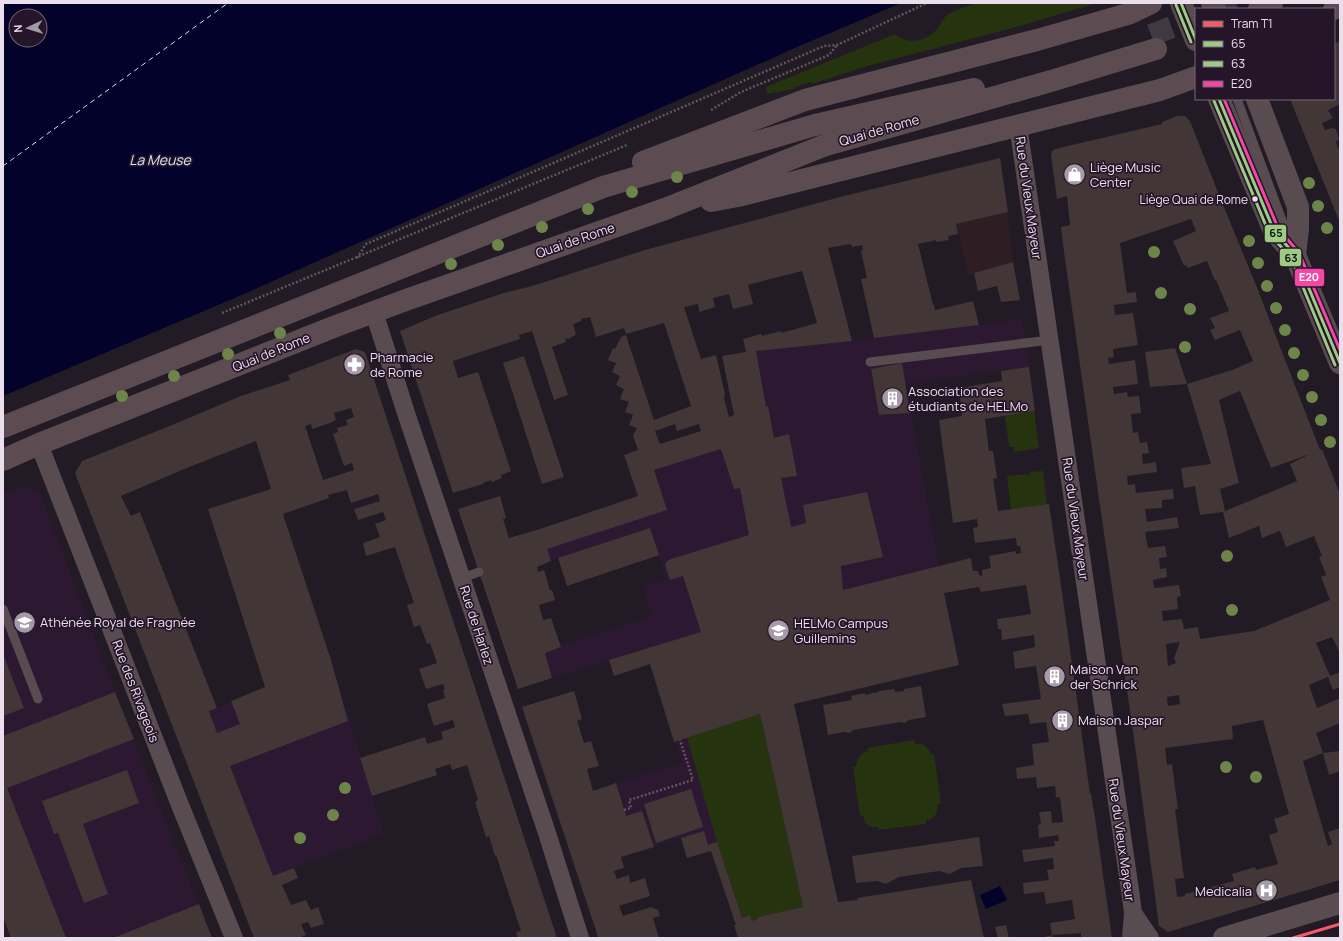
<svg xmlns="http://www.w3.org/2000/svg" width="1343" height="941" viewBox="0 0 1343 941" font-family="Manrope,sans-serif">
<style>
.built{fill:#2c1931}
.industrial{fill:#2e1d22}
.green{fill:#25340e}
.water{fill:#03022a;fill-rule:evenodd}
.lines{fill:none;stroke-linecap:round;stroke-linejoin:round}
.ferry{stroke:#d5e2f6;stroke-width:1;stroke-dasharray:5 4;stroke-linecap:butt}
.building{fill:#423636;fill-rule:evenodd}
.secondary-tunnel{stroke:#403842;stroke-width:22;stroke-dasharray:22 11;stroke-linecap:butt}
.path{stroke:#60565b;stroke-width:2.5;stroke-dasharray:2 2;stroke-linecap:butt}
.service{stroke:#594c50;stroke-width:9}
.minor{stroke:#594c50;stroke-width:18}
.tertiary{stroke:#594c50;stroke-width:22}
.secondary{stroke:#5c4c51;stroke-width:22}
.bus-1-casing{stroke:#251529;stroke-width:6}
.bus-2-casing{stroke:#251529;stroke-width:6}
.bus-3-casing{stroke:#251529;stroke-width:6}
.bus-1{stroke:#9ecb84;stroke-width:3}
.bus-2{stroke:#9ecb84;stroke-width:3}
.bus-3{stroke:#f346a5;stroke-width:3}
.tram-1-casing{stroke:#251529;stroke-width:6}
.tram-1{stroke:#f25c62;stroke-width:3}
.tree{fill:#6d8549}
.bus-dot{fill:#ebdfed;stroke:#251529;stroke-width:1.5}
.labels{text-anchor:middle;stroke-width:3.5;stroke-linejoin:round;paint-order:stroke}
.bus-label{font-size:12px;fill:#ebdfed;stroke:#251529;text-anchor:end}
.street-label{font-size:13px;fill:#ebdfed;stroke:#251529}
.poi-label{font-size:13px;fill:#ebdfed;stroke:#251529;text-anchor:start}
.water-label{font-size:14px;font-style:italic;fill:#d5e2f6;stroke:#251529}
.line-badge{stroke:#251529;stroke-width:1.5}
.badge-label{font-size:11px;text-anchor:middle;font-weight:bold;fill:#fff}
.pale-badge-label{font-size:11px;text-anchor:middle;font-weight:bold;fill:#111}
</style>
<rect width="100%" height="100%" fill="#221a24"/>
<path class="built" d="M1022 319 1030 367 906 384 944 593 959 665 794 704 838 902 857 900V898L971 880 984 938H738L734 925 736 924 711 851 687 858 680 838 621 857 616 783 682 763 645 649 552 678 545 653 561 647 560 645 652 616 643 587 665 580 659 556 567 586 558 558 537 567 535 565 482 582 472 552 509 540V538L540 529 637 496 624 455 701 431 713 423 734 415 722 356 756 351 822 344 979 325Z
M23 486 40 492 115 692 212 938H3V494Z
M331 660 384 834 236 890 209 711Z"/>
<path class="industrial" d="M1008 212 1013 262 968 275 956 224Z"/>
<path class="green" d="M975 3H1097L1009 29 867 66 812 84 811 82 794 88V89L767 94 766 87 895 34C909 46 927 41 938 28 941 24 943 18 947 15 955 10 966 7 975 3Z
M1034 411 1039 448 1014 452V447H1009L1005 416Z
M1043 471 1047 505 1011 510 1007 476 1030 474V472Z
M760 714 803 907 758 917V919L752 921 750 916 742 918 717 842 687 737Z
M914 740 915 744C923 743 929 746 931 755L934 754 941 804H938C938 813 935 819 926 820V824L879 830 878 827C870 828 864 824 863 815L860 816 853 767H856C857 759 860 753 868 751L867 748Z"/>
<path class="water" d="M3 3H901L797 47 237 297 3 396ZM16 16H40V40H16Z
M1000 886 1007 900 986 909 980 895Z"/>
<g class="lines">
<path class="ferry" d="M3 166 228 3"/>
</g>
<path class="building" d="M1340 41V104L1328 110 1333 118 1322 123 1325 130 1331 128 1336 129 1337 132 1339 140 1336 141 1338 149 1340 148V223L1290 99H1334V44Z
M1177 116H1185L1190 121 1221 200 1258 290 1320 450 1322 449 1340 494V653L1332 637 1316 643 1330 676 1340 672V687L1333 690 1328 677 1309 685 1317 708 1340 698V723L1316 733 1323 753 1303 761 1328 846 1332 844 1328 832 1340 828V880L1168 932 1159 926 1134 738 1099 499 1064 252 1061 227 1070 225 1067 196 1057 199 1051 155 1052 151 1055 149 1162 124V122ZM1191 219 1196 231 1173 241 1184 266 1186 265 1188 268 1207 261 1215 281 1216 280 1229 311 1210 318 1215 328 1210 330 1215 340 1240 330 1253 361 1232 370 1187 384 1211 464 1181 468 1184 488 1195 486 1200 515 1223 512 1229 538 1259 526 1262 538 1280 531 1286 547 1314 536 1322 556 1319 557 1326 575 1321 577 1330 600 1254 631 1200 639 1198 627 1184 629 1182 619 1163 621 1162 611 1178 609 1177 597 1181 596 1179 585 1154 588 1153 580 1167 577 1166 568 1160 569 1159 558 1167 557 1165 546 1148 548 1145 532 1179 528 1177 517 1147 522 1145 509 1162 508V500L1174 499 1173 489 1136 493 1135 484 1128 485 1127 476 1157 472 1156 462 1143 464 1142 454 1149 453 1147 442 1140 443 1138 432 1133 433 1131 414 1141 413 1139 396 1128 397 1127 392 1114 394 1113 387 1138 384 1135 360 1109 364 1108 358 1114 357 1113 349 1138 345 1133 313 1115 315 1114 305 1137 302 1136 292 1127 293 1120 243ZM1240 391 1271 468 1310 454 1290 464 1297 481 1225 511 1220 489 1239 483 1219 400ZM1180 642 1174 658 1176 663 1168 666 1166 644ZM1179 695 1180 704 1168 706 1167 697ZM1263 720 1289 814 1274 819 1278 832 1269 835 1278 864 1256 870 1255 867 1232 874 1234 881 1185 894V896L1177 897 1175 879 1184 878 1175 809H1178L1172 764 1167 765 1165 748 1233 739 1232 726Z
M1000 158 1008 212 956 224 958 234 948 236 949 240 936 242V240L918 244 933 305 934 304 935 310 973 301 979 325 874 338 861 279 867 278 861 251 863 250 862 245 852 247 851 244 828 248 852 341 756 351 766 407 768 406 774 438 789 434 797 476 781 478 791 527 806 523 803 505 867 492 883 557 841 566 843 590 971 558 973 571H978L979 575 982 576V570L991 568 989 556 1016 551V554L1021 553 1020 546H1017L1016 538 975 543 973 528 978 527 977 519 953 523 939 420 962 416 959 388 1002 381 1001 371 1029 367 1035 411 985 419 989 451H993L997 478 993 479 998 511 1049 504 1063 599 1090 794H1091L1095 818 1112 938H1081V933L1052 935 1053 938H1041L1052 935 1050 923 1075 919 1072 900 1046 904 1044 892 1024 894 1023 883 1049 880 1047 870 1054 869 1053 858 1024 862 1022 850 1055 846 1054 841H1059L1058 835 1039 838 1038 825 1041 824 1039 812 1051 811 1052 823 1063 822 1060 798 1056 797 1055 786 1037 788 1036 777 1017 779 1016 768 1034 765 1032 744 1049 742 1046 722 1030 724 1028 714 1005 716 1002 704 1041 699 1036 666 1015 669 1013 652 1035 647 1034 635 1002 640 1001 629H998L997 619 1031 614 1026 585 981 592 979 587 944 593 959 665 794 704 838 902 858 900 857 898 971 880 984 938H738L734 925H736L711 851 687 858 681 838 704 831 708 845 717 842 742 918 750 915 752 921 758 919V917L803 907 760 714 674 742 650 664 614 676 609 660 701 632 683 576 670 580 665 565 667 561 671 559 749 535 740 488 734 489 721 449 654 470 667 510 547 549 551 561 537 567 538 572 544 570 550 590H552L555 600 539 605 543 620 551 618 561 647 545 653 552 678 518 689 458 509 500 496 506 518 503 519 509 538 540 529 638 496 624 455 638 450 633 436 637 428 629 425 633 415 625 412 629 402 620 399 624 389 616 385 620 376 612 372 616 363 608 360 613 348 615 349 621 337 626 335 654 420 691 406 664 323 626 334 624 328 596 337 590 317 581 319V321L573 324 576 334 574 336 568 339 565 338 566 342 552 347 568 395 554 400 532 331 519 335 520 339 453 361 458 378 478 372 511 471 501 475 502 478 492 482 491 480 483 483V484L453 493 400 331 435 316 504 293 532 286 645 250 840 197ZM802 271 817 323 781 333V331L762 336 761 334 743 339 746 352 722 356 734 415 729 417 724 398 725 394 716 355 701 359 684 307 698 304 699 312 715 307 713 298 729 294 733 309 753 304 748 285ZM675 424 677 431 699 424 701 431 660 444 655 431Z
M1013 262 1020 300 1001 302 997 286 978 291 974 273Z
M1175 348 1187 384 1150 387 1145 352Z
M356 349 365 352 557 938H518L516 932 521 931 496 855 495 856 489 836 486 837 475 802 478 800 467 765 452 770 450 764 435 769 437 775 372 796 360 758 425 737 427 744 443 739 441 732 455 727 453 720 434 726 427 704 445 698 443 690 445 689 443 684 426 689 419 669 437 663 430 643 427 644 420 625 414 627 407 605 414 603 395 547 366 556 363 543 380 537 375 524 386 520 383 512 358 520 354 509 380 501 378 494 351 503 347 490 328 495 329 498 283 514 331 660 348 721 230 766 273 876 294 868 298 878 282 885 291 905 306 900 311 910 318 907 324 924 311 928 308 922 301 924 306 935 299 938H254L75 473 82 461 172 425 241 396 290 380 288 375ZM351 408 354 417 346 420 348 425 337 428 338 432 333 434 344 466 352 463 354 470 323 480 305 426 311 424 312 429 330 423 336 420 334 413ZM256 441 271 489 208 509 265 687 231 701 240 724 217 733 209 711 217 708 140 512 131 516 121 496 189 467Z
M524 356 564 477 542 484 503 363Z
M902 363 910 413 879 415 871 369Z
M650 528 659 555 567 586 558 558Z
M3 654 24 708 3 716Z
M921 686 926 717 909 720 905 723 901 722 853 730 850 733 844 732 828 735 823 705 852 700 851 696 865 693V695L878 692 879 691 894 689 895 692 904 691V689Z
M574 691 582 719 577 721 584 743 591 741 599 766 587 769 593 791 616 783 626 816 642 811 654 847 621 857 624 868 614 871 617 879 629 875 630 883 645 878 650 896 619 906 623 916 651 907 658 910 660 916 653 918 659 938H599L598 937 522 707Z
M115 692 134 739 7 788 66 938H11L3 917V736Z
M1340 751V771L1329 775 1323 753Z
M127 770 139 803 83 824 108 894 84 903 58 833 54 834 42 801Z
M691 789 703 827 656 843 644 804Z
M979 837 983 866 961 868 950 874 939 871 899 877 886 884 877 881 856 883 852 856Z
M199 904 212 938H113Z
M1006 925 1009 938H998L995 927Z"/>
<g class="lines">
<path class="secondary-tunnel" d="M1220 9 1236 3
M1151 35 1196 18"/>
<path class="path" d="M711 110 741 92 829 55 837 45
M357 258 366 244 824 46 837 45 927 3
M222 313 627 145
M624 810 631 808 629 800 693 780 680 740"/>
<path class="service" d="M1237 99 1289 239
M870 362 1050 340
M462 578 479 572
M3 609 38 699"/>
<path class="minor" d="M1018 125 1131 897 1133 913 1131 938
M374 312 406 413 547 833 580 938
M39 444 180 805 234 938
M1133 913 1150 938"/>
<path class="tertiary" d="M1181 3 1196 40
M1212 3 1215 9
M1219 99 1274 231 1295 255 1340 363
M1257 99 1298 207V229L1295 255
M1224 938 1340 903"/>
<path class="secondary" d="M1259 9 1272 3
M1334 9 1340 6
M643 162 805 100 1037 40 1128 14 1151 3
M711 201 738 196 1160 90 1196 77
M3 427 603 187 815 125 974 89
M3 460 39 444 336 326 406 300 665 209 823 146 1051 81 1156 49"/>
<defs>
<path id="bus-1" d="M1181 3 1196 40
M1219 99 1274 231 1295 255 1340 363"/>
<path id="bus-2" d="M1176 5 1191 42
M1214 101 1269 233 1291 258 1335 365"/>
<path id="bus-3" d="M1224 99 1278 228 1299 253 1340 350"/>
</defs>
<use href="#bus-1" class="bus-1-casing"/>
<use href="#bus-2" class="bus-2-casing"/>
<use href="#bus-3" class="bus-3-casing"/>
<use href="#bus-1" class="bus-1"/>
<use href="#bus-2" class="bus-2"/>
<use href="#bus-3" class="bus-3"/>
<defs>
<path id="tram-1" d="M1293 938 1340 924"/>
</defs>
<use href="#tram-1" class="tram-1-casing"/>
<use href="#tram-1" class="tram-1"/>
</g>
<g class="tree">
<circle cx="677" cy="177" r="6"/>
<circle cx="1309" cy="183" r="6"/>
<circle cx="632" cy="192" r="6"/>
<circle cx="1318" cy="206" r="6"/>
<circle cx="588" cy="209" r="6"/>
<circle cx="542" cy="227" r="6"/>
<circle cx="1327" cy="228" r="6"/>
<circle cx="1249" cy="241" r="6"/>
<circle cx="498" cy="245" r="6"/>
<circle cx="1154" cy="252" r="6"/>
<circle cx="1258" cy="263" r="6"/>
<circle cx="451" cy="264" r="6"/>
<circle cx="1267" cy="286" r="6"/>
<circle cx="1161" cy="293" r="6"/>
<circle cx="1276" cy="308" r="6"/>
<circle cx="1190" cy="309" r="6"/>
<circle cx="1285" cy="330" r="6"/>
<circle cx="280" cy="333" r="6"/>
<circle cx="1185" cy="347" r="6"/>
<circle cx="1294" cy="353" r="6"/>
<circle cx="228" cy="354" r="6"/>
<circle cx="1303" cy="375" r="6"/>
<circle cx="174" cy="376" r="6"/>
<circle cx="122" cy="396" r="6"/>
<circle cx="1312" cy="397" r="6"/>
<circle cx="1321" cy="420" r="6"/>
<circle cx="1330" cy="442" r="6"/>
<circle cx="1227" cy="556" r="6"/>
<circle cx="1232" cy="610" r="6"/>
<circle cx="1226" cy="767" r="6"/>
<circle cx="1256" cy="777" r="6"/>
<circle cx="345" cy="788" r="6"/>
<circle cx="333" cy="815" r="6"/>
<circle cx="300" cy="838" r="6"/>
</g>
<defs>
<symbol id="shop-disc" viewBox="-11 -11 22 22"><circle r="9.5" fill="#a59aa7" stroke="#251529"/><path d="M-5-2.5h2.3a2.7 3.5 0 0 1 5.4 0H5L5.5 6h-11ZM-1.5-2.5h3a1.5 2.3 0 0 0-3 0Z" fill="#fff"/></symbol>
<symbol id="pharmacy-disc" viewBox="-11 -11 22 22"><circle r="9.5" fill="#a59aa7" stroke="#251529"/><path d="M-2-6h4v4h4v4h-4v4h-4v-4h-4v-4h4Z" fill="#fff"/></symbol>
<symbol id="building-disc" viewBox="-11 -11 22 22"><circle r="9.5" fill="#a59aa7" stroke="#251529"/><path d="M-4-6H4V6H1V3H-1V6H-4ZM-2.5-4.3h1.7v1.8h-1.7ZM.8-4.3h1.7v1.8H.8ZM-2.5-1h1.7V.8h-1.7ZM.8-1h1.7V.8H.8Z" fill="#fff"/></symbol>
<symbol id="school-disc" viewBox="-11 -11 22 22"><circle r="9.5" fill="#a59aa7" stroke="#251529"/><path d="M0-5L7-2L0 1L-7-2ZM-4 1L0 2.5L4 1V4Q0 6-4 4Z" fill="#fff"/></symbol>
<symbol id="university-disc" viewBox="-11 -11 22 22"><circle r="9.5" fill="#a59aa7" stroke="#251529"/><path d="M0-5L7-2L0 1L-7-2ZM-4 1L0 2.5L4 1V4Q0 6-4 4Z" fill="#fff"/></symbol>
<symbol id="hospital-disc" viewBox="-11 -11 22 22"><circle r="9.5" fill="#a59aa7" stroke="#251529"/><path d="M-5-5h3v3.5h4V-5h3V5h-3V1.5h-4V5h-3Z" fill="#fff"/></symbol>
</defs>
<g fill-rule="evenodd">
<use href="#shop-disc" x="1062" y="162" width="25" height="25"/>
<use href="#pharmacy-disc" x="342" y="352" width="25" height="25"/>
<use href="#building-disc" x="880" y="386" width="25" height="25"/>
<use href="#school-disc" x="12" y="610" width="25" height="25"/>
<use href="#university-disc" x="766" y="618" width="25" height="25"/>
<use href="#building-disc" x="1042" y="664" width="25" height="25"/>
<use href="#building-disc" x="1050" y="708" width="25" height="25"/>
<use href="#hospital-disc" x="1254" y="878" width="25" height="25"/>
</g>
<circle class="bus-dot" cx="1255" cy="199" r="3.5"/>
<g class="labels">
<g class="bus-label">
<text x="1248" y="204">Liège Quai de Rome</text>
</g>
<g class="street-label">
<text transform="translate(879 130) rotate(-16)" y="5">Quai de Rome</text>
<text transform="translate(1029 198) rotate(82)" y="5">Rue du Vieux Mayeur</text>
<text transform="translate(575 240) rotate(-19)" y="5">Quai de Rome</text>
<text transform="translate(271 352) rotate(-22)" y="5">Quai de Rome</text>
<text transform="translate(1076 519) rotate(82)" y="5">Rue du Vieux Mayeur</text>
<text transform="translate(477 625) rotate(72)" y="5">Rue de Harlez</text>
<text transform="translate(136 691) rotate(69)" y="5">Rue des Rivageois</text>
<text transform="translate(1122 840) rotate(82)" y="5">Rue du Vieux Mayeur</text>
</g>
<g class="poi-label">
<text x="1090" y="172">Liège Music<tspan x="1090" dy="15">Center</tspan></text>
<text x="370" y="362">Pharmacie<tspan x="370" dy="15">de Rome</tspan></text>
<text x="908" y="396">Association des<tspan x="908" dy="15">étudiants de HELMo</tspan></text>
<text x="40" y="627">Athénée Royal de Fragnée</text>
<text x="794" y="628">HELMo Campus<tspan x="794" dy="15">Guillemins</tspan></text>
<text x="1070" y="674">Maison Van<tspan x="1070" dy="15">der Schrick</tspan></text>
<text x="1078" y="725">Maison Jaspar</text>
<text x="1252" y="896" text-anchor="end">Medicalia</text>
</g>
<g class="water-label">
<text x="160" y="165">La Meuse</text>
</g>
</g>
<g class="line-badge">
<rect x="1264" y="224" width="23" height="19" rx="4" fill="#9ecb84"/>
<rect x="1279" y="248" width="23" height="19" rx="4" fill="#9ecb84"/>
<rect x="1294" y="268" width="31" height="19" rx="4" fill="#f346a5"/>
</g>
<g class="badge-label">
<text x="1309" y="281">E20</text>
</g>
<g class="pale-badge-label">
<text x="1276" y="237">65</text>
<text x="1291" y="262">63</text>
</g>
<rect width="1343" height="941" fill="none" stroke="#ebdfed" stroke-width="8"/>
<rect x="1195" y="8" width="140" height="92" fill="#251529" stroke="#746677"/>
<rect x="1203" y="21" width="20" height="6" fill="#f25c62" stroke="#746677"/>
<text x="1231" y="28" font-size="12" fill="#ebdfed">Tram T1</text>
<rect x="1203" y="41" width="20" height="6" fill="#9ecb84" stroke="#746677"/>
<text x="1231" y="48" font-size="12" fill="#ebdfed">65</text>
<rect x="1203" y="61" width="20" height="6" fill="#9ecb84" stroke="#746677"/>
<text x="1231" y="68" font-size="12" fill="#ebdfed">63</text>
<rect x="1203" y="81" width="20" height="6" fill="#f346a5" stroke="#746677"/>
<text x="1231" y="88" font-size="12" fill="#ebdfed">E20</text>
<g transform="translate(28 28) rotate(266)"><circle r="19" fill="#251529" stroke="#746677"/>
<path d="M0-3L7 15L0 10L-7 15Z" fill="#a59aa7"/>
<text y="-6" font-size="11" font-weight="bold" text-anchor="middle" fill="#ebdfed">N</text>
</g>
</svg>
